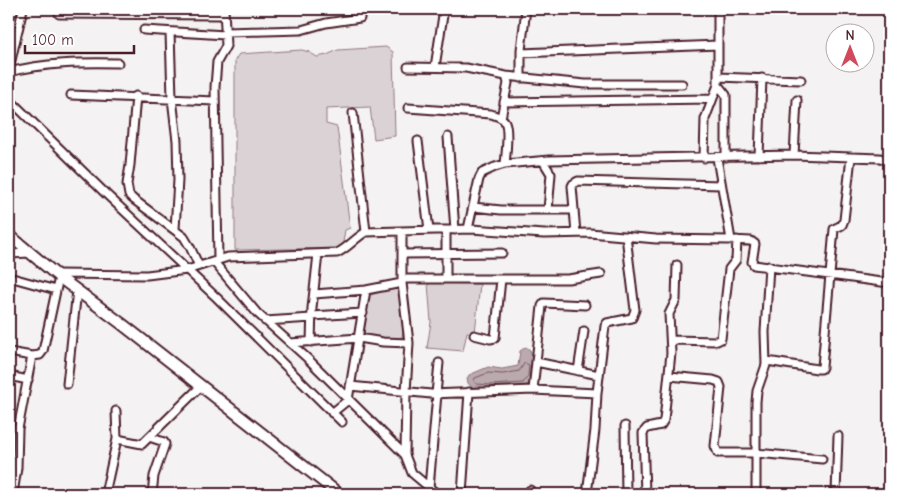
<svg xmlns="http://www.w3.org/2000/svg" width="898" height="503" viewBox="0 0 898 503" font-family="'Comic Neue',sans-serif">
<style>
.green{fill:#dbd2d5;stroke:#927880}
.water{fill:#baa9ae;stroke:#8d727a}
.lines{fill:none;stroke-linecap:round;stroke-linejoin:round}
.shore{stroke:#77565f;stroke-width:1}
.street-casing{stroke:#4a1f2b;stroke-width:11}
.primary-casing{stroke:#4a1f2b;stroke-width:14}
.street{stroke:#fff;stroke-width:7}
.primary{stroke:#fff;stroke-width:10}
</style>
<rect width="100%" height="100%" fill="#f4f2f2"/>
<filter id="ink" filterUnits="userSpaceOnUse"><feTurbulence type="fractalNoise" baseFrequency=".02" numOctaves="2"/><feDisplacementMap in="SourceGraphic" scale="10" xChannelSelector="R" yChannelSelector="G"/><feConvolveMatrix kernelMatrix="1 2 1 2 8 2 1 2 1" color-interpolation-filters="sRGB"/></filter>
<g filter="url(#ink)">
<path class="green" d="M386 47 393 52 395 136 374 139 370 107 326 109V124L337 127 350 228 345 230 342 248 235 250V60L239 54 302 50 309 52 317 57 327 55 338 50Z
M428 283 480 284 475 333 467 332 463 351 427 348 431 322Z
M399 287 403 333 402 337 395 339 365 336 364 328 367 300 370 295Z"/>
<path class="water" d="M526 347 530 350 534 360 531 382C520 393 488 390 473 389L468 383 467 379 469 375 488 367 502 369 518 366 520 351Z"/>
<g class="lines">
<path class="shore" d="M525 363 529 365 528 376 523 383 491 385 476 384 474 381 475 378 488 373 503 374 519 371Z"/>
<defs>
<path id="street" d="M59 14 224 15
M144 30 225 35
M170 32 172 98 177 141 178 180 175 229
M225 32 301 30 326 23 360 18V9
M521 53 718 45
M408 67 466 68 506 76 508 83 501 118
M435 67 444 9
M9 69 23 9
M9 72C45 63 80 62 118 63
M506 76 585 84H682
M718 77 801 80
M521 78V50L526 9
M718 85 726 95V157
M71 95 215 101
M136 96 130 165 127 184 129 195 133 199 184 237 190 247 199 266
M9 99 106 194 217 298 342 422
M504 102 712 99
M408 108 491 114C496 116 503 117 505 122 509 130 506 155 505 164
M353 113 366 232
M448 137 455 230
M418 141 429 230
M794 155 797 100
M759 156 762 78
M704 158 705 119 718 85V9
M717 158 731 240
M543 161 551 174 548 210
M473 207 501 210H574
M468 229 479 179 482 173 495 167 505 164 549 160 794 155 880 158 889 161
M446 230V279
M402 231V283L409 343 406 392 405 455 412 473 437 494
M576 233 572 186 573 184 578 181 721 185
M9 254 30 253
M403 254 502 253
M218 260 215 87 217 62 226 46 224 9
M214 262 257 313 307 358 405 455
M56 274 147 275 187 270 228 257 337 253C348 248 355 238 366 232L471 229 544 234 590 233 656 239 731 240 751 241 755 244 752 262 754 265 889 283
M9 277 56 290
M402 279H568L601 274
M314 294 366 290 402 283
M312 316 363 313
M265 321 312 318
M474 335 490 339 495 338 501 279
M671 340 717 341 721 339 729 269 736 260 737 240
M311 342 312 308 318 254
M290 343 359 338 383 342 409 343
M9 352 32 356 18 429 17 468 13 494
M32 356 40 355 43 351 59 277
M767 361 817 369H821L822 367 834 229 842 225 844 220 851 157
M536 362 599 375
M578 371 584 331
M9 376 28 380
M669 376 713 380 719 382 721 387 715 446 718 453H755L822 459
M67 384 77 290
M350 386 431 394 533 390 597 393 595 430 587 494
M533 390 542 306 544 303 585 305
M597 393 605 326 607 323 632 318 635 310 626 236
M436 394 439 363
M332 413 348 400 366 290
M625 426 626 494
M149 437 164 442 165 444 154 476 152 494
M117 439 142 444 201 386
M429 488 437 394
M105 494 117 439 116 411
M462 494 469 392
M530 494V490
M645 494 643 433 647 428 661 425 664 420 671 353 669 314 676 300 677 265
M756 494V402L757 391 766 365 765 332 769 266
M836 494 838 436"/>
<path id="primary" d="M9 235 59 277 122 324 339 494"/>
</defs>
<use href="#street" class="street-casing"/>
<use href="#primary" class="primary-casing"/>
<use href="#street" class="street"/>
<use href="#primary" class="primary"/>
</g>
</g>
<rect width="898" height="503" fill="none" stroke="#fff" stroke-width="30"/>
<rect x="15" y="15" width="868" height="473" fill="none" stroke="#4a1f2b" stroke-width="2" filter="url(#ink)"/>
<g transform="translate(850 48)"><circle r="24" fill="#ffffff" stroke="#b7a5aa"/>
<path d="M0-4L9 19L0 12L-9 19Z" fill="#d1495b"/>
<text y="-8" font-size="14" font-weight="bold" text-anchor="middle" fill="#4a1f2b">N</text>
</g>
<path d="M25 45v8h109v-8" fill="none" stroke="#4a1f2b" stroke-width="2.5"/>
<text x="32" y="45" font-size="15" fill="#4a1f2b" stroke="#ffffff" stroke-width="4" paint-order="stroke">100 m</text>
</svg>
